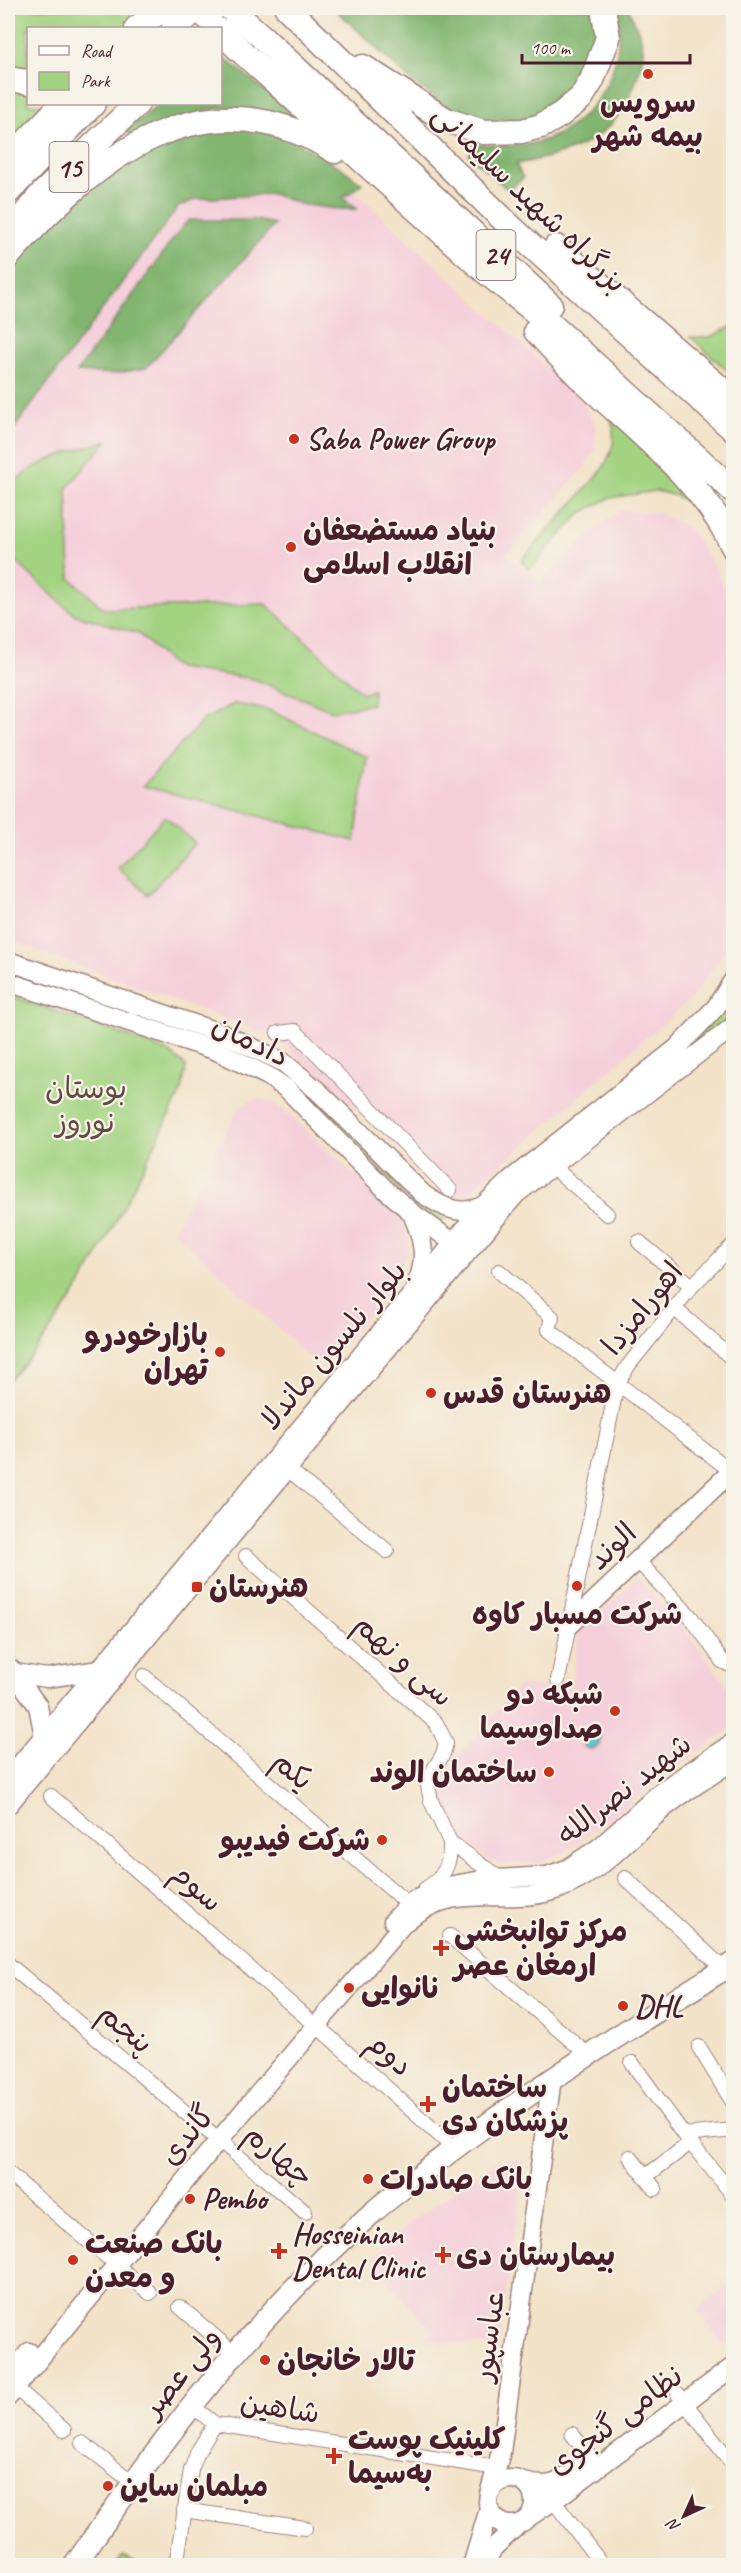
<svg xmlns="http://www.w3.org/2000/svg" width="741" height="2573" viewBox="0 0 741 2573" font-family="Caveat,'Playpen Sans Arabic',sans-serif">
<style>
.built{fill:#f5cfda}
.green{fill:#a2d381;stroke:#767956;stroke-width:1.5}
.forest{fill:#81b56f;stroke:#666a4d;stroke-width:1.5}
.water{fill:#5bc9cf;stroke:#52747d;stroke-width:1.5}
.lines{fill:none;stroke-linecap:round;stroke-linejoin:round}
.street-casing{stroke:#9e817a;stroke-width:16}
.secondary-casing{stroke:#9e817a;stroke-width:21}
.primary-casing{stroke:#9e817a;stroke-width:24}
.highway-casing{stroke:#9e817a;stroke-width:27}
.street{stroke:#fff;stroke-width:14}
.secondary{stroke:#fff;stroke-width:18}
.primary{stroke:#fff;stroke-width:21}
.highway{stroke:#fff;stroke-width:24}
.highway-bridge-casing{stroke:#9e817a;stroke-width:27;stroke-linecap:butt}
.highway-bridge{stroke:#fff;stroke-width:24}
.poi-dot{fill:#c8321e;stroke:#f7f3e8;stroke-width:2}
.labels{text-anchor:middle;stroke-width:4.5;stroke-linejoin:round;paint-order:stroke}
.shield{fill:#f7f3e8;stroke:#7e5f64;stroke-width:1.5}
.shield-label{font-size:28px;font-weight:bold;fill:#4a1f2b}
.poi-label{font-size:30px;font-weight:bold;fill:#4a1f2b;stroke:#f7f3e8;text-anchor:start}
.street-label{font-size:30px;fill:#4a1f2b;stroke:#f7f3e8}
.park-label{font-size:30px;fill:#604c40;stroke:#f7f3e8}
</style>
<rect width="100%" height="100%" fill="#f7f3e8"/>
<filter id="ink" filterUnits="userSpaceOnUse"><feTurbulence type="fractalNoise" baseFrequency=".0167" numOctaves="2"/><feDisplacementMap in="SourceGraphic" scale="12" xChannelSelector="R" yChannelSelector="G"/><feConvolveMatrix kernelMatrix="1 2 1 2 8 2 1 2 1" color-interpolation-filters="sRGB"/></filter>
<filter id="wash" filterUnits="userSpaceOnUse"><feTurbulence type="fractalNoise" baseFrequency=".008" numOctaves="4" result="noise"/><feDisplacementMap in="SourceGraphic" scale="24" xChannelSelector="R" yChannelSelector="G"/><feGaussianBlur stdDeviation="1.35" result="paint"/><feColorMatrix in="noise" values="0 0 0 0 0 0 0 0 0 0 0 0 0 0 0 0 0 1.4 0 .05"/><feComposite in="paint" operator="in"/></filter>
<g filter="url(#wash)">
<rect width="100%" height="100%" fill="#f3e3c9"/>
<path class="built" d="M313 166 353 190 583 400 589 412 596 429 595 451 585 467 506 554 540 583 594 530 621 510 659 513 689 528 716 569 734 611V912L725 950 691 999 457 1203 301 1059 270 1035 8 940V319L114 218Z
M259 1098 277 1104 396 1213 406 1229 409 1245 397 1282 332 1357 313 1361 174 1230 239 1107Z
M637 1578 680 1623 733 1694V1728L686 1760 566 1852 537 1864H504L490 1861 461 1840 448 1820 442 1801 440 1785 448 1771 456 1758 519 1685 571 1688 579 1632Z
M508 2159 523 2161V2168L499 2347 428 2340 425 2337 433 2331 393 2288 372 2258 410 2223 477 2174 497 2160Z
M733 2282V2338L724 2345 697 2310Z"/>
<path class="green" d="M8 8H152L126 28H28V71L8 68Z
M8 87 28 90V104H52L8 148Z
M733 326V376L691 337H710Z
M611 416 674 473 694 504 676 496 656 491 610 498 581 513 529 570 521 561 599 474C614 452 616 442 611 416Z
M107 441 67 488 70 578 104 609 266 604 363 694 373 690 372 704 332 711 254 679 178 668 170 663 138 633 76 615 63 605 8 554V489C32 460 72 451 107 441Z
M234 704 269 710 367 757 355 841 143 786 204 719Z
M165 816 195 843 148 895 118 868Z
M8 968 213 1037 211 1040 8 972Z
M733 994V1016L702 1040 695 1041Z
M8 995 130 1037 170 1053 186 1066 182 1090C133 1186 83 1304 8 1381Z
M273 1066 301 1084 447 1214 440 1226 425 1215 298 1088 272 1069Z
M122 2555 145 2565H114Z"/>
<path class="forest" d="M334 8H595L597 42 577 91 537 119 476 121 448 107 412 82Z
M615 8H628C634 21 642 35 643 50 644 61 638 76 634 86 614 142 569 154 516 164L523 178 508 190 469 155 474 144C494 145 515 147 534 143 592 130 631 65 615 8Z
M221 55 317 133C299 126 274 112 256 109 212 102 173 121 133 136L125 131 160 104H220Z
M243 127 292 139 343 169 362 184 343 198 356 209H336L300 204 273 194 196 199 178 207 8 437V264L40 228 156 140Z
M189 220H255L275 224 146 368 114 374 77 372 182 227Z"/>
<path class="water" d="M582 1740a9 9 0 1 1 18 0a9 9 0 1 1-18 0Z"/>
</g>
<g filter="url(#ink)">
<g class="lines">
<defs>
<path id="street" d="M278 1033 295 1031 450 1190
M553 1167 607 1214
M639 1242 692 1286
M499 1271 552 1317 549 1330 731 1471
M674 1308 734 1360
M288 1469 387 1551
M246 1556 436 1723 446 1743 443 1754 427 1781 431 1801 450 1842 499 1878
M638 1561 691 1617 722 1661 728 1664 734 1661
M144 1676 408 1904
M558 1680 617 1384 628 1366 692 1286 734 1244
M51 1796 307 2018
M625 1878 724 1969
M425 1889C444 1878 451 1864 450 1842
M450 1936 588 2055
M8 1964 210 2133
M316 2025 454 2148
M699 2047 734 2104
M632 2063 684 2135 734 2196
M684 2135 734 2130
M219 2140 305 2212
M630 2157 655 2189
M8 2173 107 2257
M645 2177 690 2143
M116 2265 150 2293
M180 2307 234 2353
M16 2388 64 2430
M678 2394 734 2466
M201 2413 215 2424 497 2468
M572 2434 592 2459
M82 2443 132 2482
M549 2495 603 2566
M184 2510 305 2528
M176 2566 191 2470 198 2451 215 2424"/>
<path id="secondary" d="M8 961 223 1034 283 1062 318 1091 423 1194C443 1208 461 1217 484 1205
M8 982 217 1051 268 1076 287 1089 386 1190 411 1212 454 1243
M412 1214C423 1238 428 1260 416 1285
M567 1627 734 1469
M11 1669 38 1706 44 1736
M15 1673 47 1678 99 1670
M8 1779 409 1298 485 1204 510 1180 677 1048 716 1007 734 979
M8 1805 516 1194 734 1026
M393 1921 414 1900 448 1886 482 1880 547 1876 567 1869 600 1847 663 1790 734 1742
M8 2378 29 2352
M8 2397 219 2140 404 1923C458 1876 507 1910 561 1888 604 1872 634 1832 669 1804 690 1788 712 1775 734 1760
M488 2502a23 23 0 1 1 46 0a23 23 0 1 1-46 0Z
M524 2482C555 2491 562 2479 587 2462
M489 2494 501 2452 552 2078
M529 2517 553 2501 734 2366
M472 2566 489 2509
M484 2566 493 2548 520 2523"/>
<path id="primary" d="M74 2566C163 2438 256 2316 372 2213 390 2197 410 2183 429 2168 526 2092 630 2028 734 1963"/>
<path id="highway" d="M287 8 514 230 734 430
M137 28 164 8
M174 28 198 8 218 28
M262 37 550 305
M240 50 486 272 548 322 734 491
M363 67 446 120 484 132 522 131 541 126 560 115 581 98 592 80 608 38 603 8
M8 79 28 82
M8 161 62 104
M8 192 93 104
M22 218 41 195 137 104
M556 247 734 400
M8 256C95 158 203 69 335 151
M536 331C553 349 569 367 587 384 641 435 702 480 734 548"/>
</defs>
<use href="#street" class="street-casing"/>
<use href="#secondary" class="secondary-casing"/>
<use href="#primary" class="primary-casing"/>
<use href="#highway" class="highway-casing"/>
<use href="#street" class="street"/>
<use href="#secondary" class="secondary"/>
<use href="#primary" class="primary"/>
<use href="#highway" class="highway"/>
<defs>
<path id="highway-bridge" d="M230 8 262 37
M220 31 240 50"/>
</defs>
<use href="#highway-bridge" class="highway-bridge-casing"/>
<use href="#highway-bridge" class="highway-bridge"/>
</g>
</g>
<g class="poi-dot">
<circle cx="648" cy="74" r="6"/>
<circle cx="294" cy="439" r="6"/>
<circle cx="291" cy="547" r="6"/>
<circle cx="220" cy="1352" r="6"/>
<circle cx="431" cy="1393" r="6"/>
<circle cx="577" cy="1586" r="6"/>
<rect x="191" y="1581" width="12" height="12" rx="3"/>
<circle cx="615" cy="1711" r="6"/>
<circle cx="549" cy="1772" r="6"/>
<circle cx="382" cy="1840" r="6"/>
<path d="M438 1939h6v6h6v6h-6v6h-6v-6h-6v-6h6z"/>
<circle cx="349" cy="1988" r="6"/>
<circle cx="623" cy="2006" r="6"/>
<path d="M425 2095h6v6h6v6h-6v6h-6v-6h-6v-6h6z"/>
<circle cx="368" cy="2179" r="6"/>
<circle cx="190" cy="2199" r="6"/>
<path d="M276 2242h6v6h6v6h-6v6h-6v-6h-6v-6h6z"/>
<path d="M440 2246h6v6h6v6h-6v6h-6v-6h-6v-6h6z"/>
<circle cx="73" cy="2260" r="6"/>
<circle cx="265" cy="2360" r="6"/>
<path d="M331 2447h6v6h6v6h-6v6h-6v-6h-6v-6h6z"/>
<circle cx="108" cy="2486" r="6"/>
</g>
<g class="labels">
<g class="shield">
<rect x="49.5" y="142" width="39" height="50" rx="4.5"/>
<rect x="476.5" y="230" width="39" height="50" rx="4.5"/>
</g>
<g class="shield-label">
<text x="69" y="177">15</text>
<text x="496" y="265">24</text>
</g>
<g class="poi-label">
<text x="648" y="112" text-anchor="middle">سرویس<tspan x="648" dy="34">بیمه شهر</tspan></text>
<text x="306" y="449">Saba Power Group</text>
<text x="303" y="540">بنیاد مستضعفان<tspan x="303" dy="34">انقلاب اسلامی</tspan></text>
<text x="208" y="1345" text-anchor="end">بازارخودرو<tspan x="208" dy="34">تهران</tspan></text>
<text x="443" y="1403">هنرستان قدس</text>
<text x="209" y="1597">هنرستان</text>
<text x="577" y="1624" text-anchor="middle">شرکت مسبار کاوه</text>
<text x="603" y="1704" text-anchor="end">شبکه دو<tspan x="603" dy="34">صداوسیما</tspan></text>
<text x="537" y="1782" text-anchor="end">ساختمان الوند</text>
<text x="370" y="1850" text-anchor="end">شرکت فیدیبو</text>
<text x="454" y="1941">مرکز توانبخشی<tspan x="454" dy="34">ارمغان عصر</tspan></text>
<text x="361" y="1998">نانوایی</text>
<text x="635" y="2016">DHL</text>
<text x="442" y="2097">ساختمان<tspan x="442" dy="34">پزشکان دی</tspan></text>
<text x="380" y="2189">بانک صادرات</text>
<text x="202" y="2209">Pembo</text>
<text x="292" y="2244">Hosseinian<tspan x="292" dy="34">Dental Clinic</tspan></text>
<text x="85" y="2253">بانک صنعت<tspan x="85" dy="34">و معدن</tspan></text>
<text x="456" y="2265">بیمارستان دی</text>
<text x="277" y="2370">تالار خانجان</text>
<text x="348" y="2449">کلینیک پوست<tspan x="348" dy="34">به‌سیما</tspan></text>
<text x="120" y="2496">مبلمان ساین</text>
</g>
<g class="street-label">
<text transform="translate(530 198) rotate(44)" y="10">بزرگراه شهید سلیمانی</text>
<text transform="translate(251 1040) rotate(26)" y="10">دادمان</text>
<text transform="translate(642 1308) rotate(-51)" y="10">اهورامزدا</text>
<text transform="translate(333 1345) rotate(-50)" y="10">بلوار نلسون ماندلا</text>
<text transform="translate(612 1546) rotate(-43)" y="10">الوند</text>
<text transform="translate(404 1660) rotate(42)" y="10">سی و نهم</text>
<text transform="translate(293 1770) rotate(41)" y="10">یکم</text>
<text transform="translate(624 1789) rotate(-38)" y="10">شهید نصرالله</text>
<text transform="translate(197 1887) rotate(41)" y="10">سوم</text>
<text transform="translate(126 2028) rotate(40)" y="10">پنجم</text>
<text transform="translate(390 2054) rotate(41)" y="10">دوم</text>
<text transform="translate(187 2135) rotate(-50)" y="10">گاندی</text>
<text transform="translate(279 2155) rotate(40)" y="10">چهارم</text>
<text transform="translate(488 2336) rotate(-82)" y="10">عباسپور</text>
<text transform="translate(181 2372) rotate(-51)" y="10">ولی عصر</text>
<text transform="translate(280 2407) rotate(9)" y="10">شاهین</text>
<text transform="translate(615 2420) rotate(-37)" y="10">نظامی گنجوی</text>
</g>
<g class="park-label">
<text x="86" y="1098">بوستان<tspan x="86" dy="34">نوروز</tspan></text>
</g>
</g>
<rect width="741" height="2573" fill="none" stroke="#f7f3e8" stroke-width="30"/>
<rect x="27" y="27" width="195" height="78" fill="#f7f3e8" stroke="#b29e9c" stroke-width="1.5"/>
<rect x="39" y="46" width="30" height="9" fill="#ffffff" stroke="#b29e9c" stroke-width="1.5"/>
<text x="81" y="57" font-size="18" fill="#4a1f2b">Road</text>
<rect x="39" y="72" width="30" height="18" fill="#a2d381" stroke="#b29e9c" stroke-width="1.5"/>
<text x="81" y="87" font-size="18" fill="#4a1f2b">Park</text>
<g transform="translate(684 2516) rotate(225)" stroke="#f7f3e8" stroke-width="4.5" paint-order="stroke">
<path d="M0-4.5L10 22L0 15L-10 22Z" fill="#4a1f2b"/>
<text y="-9" font-size="16" font-weight="bold" text-anchor="middle" fill="#4a1f2b">N</text>
</g>
<path d="M522 54v9h168v-9" fill="none" stroke="#4a1f2b" stroke-width="3"/>
<text x="531" y="54" font-size="18" fill="#4a1f2b" stroke="#f7f3e8" stroke-width="4.5" paint-order="stroke">100 m</text>
</svg>
